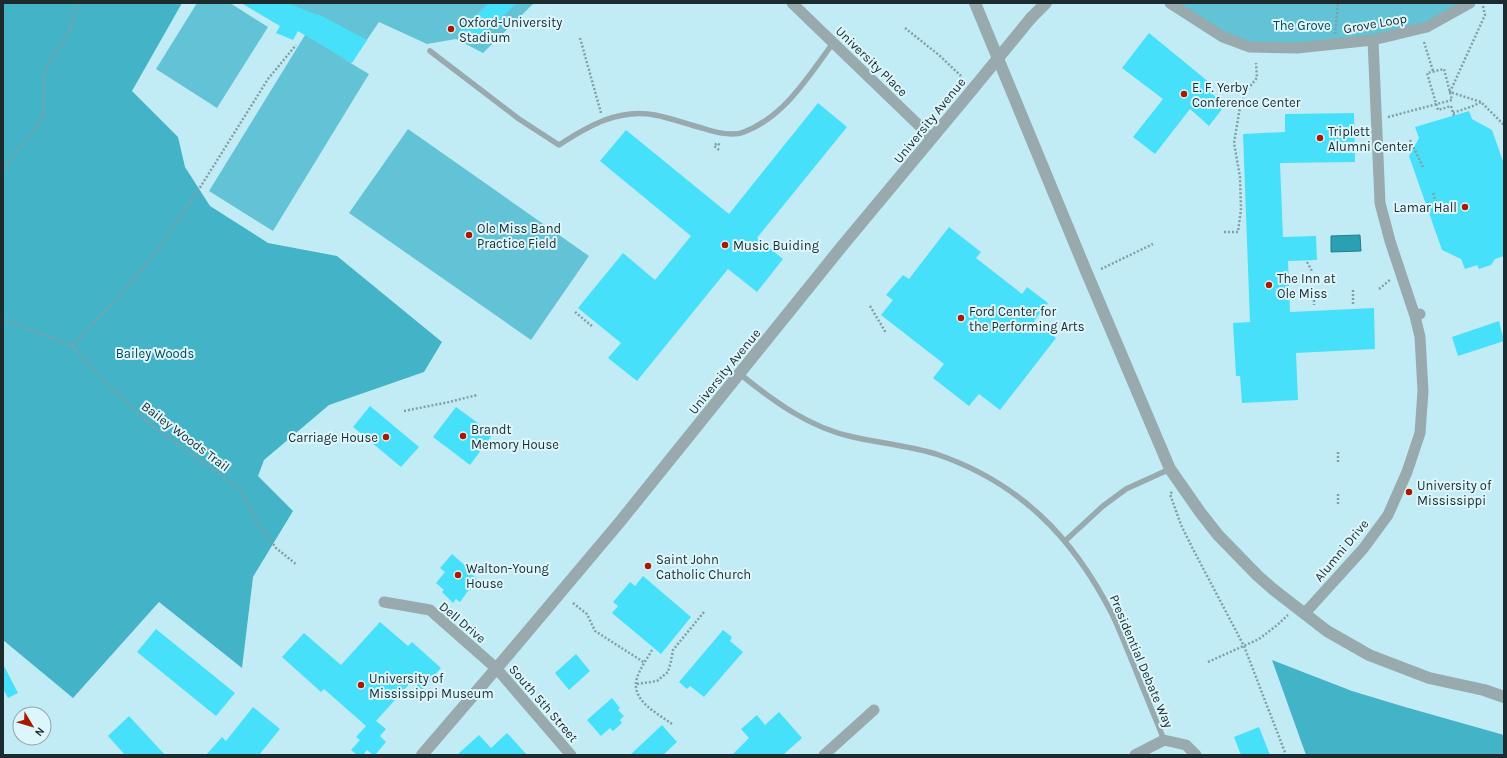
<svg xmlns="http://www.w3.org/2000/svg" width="1507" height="758" viewBox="0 0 1507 758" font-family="Karla,sans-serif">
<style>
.green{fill:#62c3d6}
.forest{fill:#43b3c8}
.water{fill:#29a0b4;stroke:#257d8c}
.building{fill:#47e0fb}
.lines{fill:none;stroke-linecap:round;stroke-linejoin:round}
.path{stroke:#80a0a6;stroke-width:2.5;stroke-dasharray:2 2;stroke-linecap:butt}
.service{stroke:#98aaad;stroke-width:5.5}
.minor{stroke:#98aaad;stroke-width:11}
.tertiary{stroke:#98aaad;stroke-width:12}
.tertiary-bridge{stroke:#98aaad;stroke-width:12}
.poi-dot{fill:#a91900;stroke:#ddf6fc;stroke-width:1.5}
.labels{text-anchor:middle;stroke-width:4;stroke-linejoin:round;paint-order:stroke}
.poi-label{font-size:13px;fill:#1b2b2e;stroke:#ddf6fc;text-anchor:start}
.street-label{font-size:13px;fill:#1b2b2e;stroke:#ddf6fc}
.park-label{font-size:13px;fill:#034954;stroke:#ddf6fc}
</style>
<rect width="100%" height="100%" fill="#c2ecf5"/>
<path class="green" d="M197 3H230L268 27 217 108 156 69Z
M250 3H534L483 53 456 39 427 44 379 22 351 63 332 52 369 74 273 231 209 191 305 35Z
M1170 3H1470L1427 27 1373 40 1250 47Z
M408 129 589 256 531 340 349 213Z"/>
<path class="forest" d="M3 3H182L132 91 178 137 185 167 210 206 268 243 337 256 442 342 424 372 329 405 264 460 258 476 293 511 253 577 242 668 159 602 73 698 3 640Z
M1272 660 1352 691 1405 707 1504 735V755H1306Z"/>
<path class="water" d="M1360 235 1361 251 1331 252V236Z"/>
<path class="building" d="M241 3H288L317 15 318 14 367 40 352 63 298 31 293 40 276 33 280 26Z
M489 3H517L472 44 459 31Z
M1149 33 1210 83 1205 89 1226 104 1209 126 1190 109 1155 154 1133 137 1163 99 1122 68Z
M818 103 847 127 757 238 783 259 757 292 728 269 637 381 608 358 621 343 578 308 623 253 655 280 691 236 600 161 626 130 729 214Z
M1469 111 1472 119 1492 130 1504 164V256L1495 259 1491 265 1479 269 1477 265 1465 269 1461 259 1442 250 1409 156 1419 138 1415 127Z
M1354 113 1355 162 1280 163 1283 237 1316 236 1317 260 1288 261 1290 312 1374 308 1375 349 1296 353 1298 400 1242 403 1240 376H1236L1233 323 1250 322 1243 134 1285 132V114Z
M949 227 981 252 976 258 1022 294 1027 287 1048 303 1034 321 1056 338 1000 410 979 394 969 406 933 378 944 364 881 315 893 300 886 295 903 275 909 279Z
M1499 321 1504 341 1458 356 1452 337Z
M370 406 419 447 401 467 353 427Z
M456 407 493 434 470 465 433 437Z
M452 554 470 570 469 572 477 579V582L475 587 468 591 460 602 456 599 453 603 442 592 444 590 436 583 445 572 440 568Z
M643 576 691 617 661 654 612 613 618 606 613 602 630 582 635 586Z
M380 622 408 646 412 642 441 668 422 690 412 681 376 721 386 729 380 736 386 742 375 755H373L367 750 363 755H357L351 750 360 740 356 737 366 726 324 689 321 692 282 657 304 633 341 665Z
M156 629 235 693 216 716 137 652Z
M723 630 732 637 730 641 743 652 704 697 690 686 687 689 679 682Z
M576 654 590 671 569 690 555 673Z
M3 664 18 693 8 698 3 689Z
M612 698 620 708 618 710 624 716 620 720 622 723 613 731 610 728 601 736 587 720Z
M253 707 280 729 259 755H206L222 737 226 741Z
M779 712 802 738 783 755H732L749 738 741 729 757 715 765 725Z
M129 716 165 755H125L108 736Z
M662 725 677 742 663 755H630Z
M1259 727 1270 755H1241L1234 737Z
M507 733 527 755H457L479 735 491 748Z"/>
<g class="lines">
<path class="path" d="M1483 6 1485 15 1450 92 1481 102 1504 125
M905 28 939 55 961 76
M1335 34 1338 3
M580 38 601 113
M1424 42 1433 71
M1453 113 1473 106 1481 102
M1388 117 1452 100 1444 69 1427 73 1438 110 1451 106 1454 116
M1410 140 1424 169
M719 150 714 146 717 143 721 146
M3 172 13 156 43 119 44 73 55 52 68 35 75 11 80 3
M1433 193 1440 214
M1224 232H1238L1241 209 1240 177 1234 143 1240 107 1246 91 1257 78 1256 63
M1307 262 1312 271
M1101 269 1153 244
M1379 289 1391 279
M1314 292V305
M1353 304V290
M870 306 886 333
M575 312 593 327
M3 319 72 346 108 385 151 425 241 490 253 515 276 548 297 565
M72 346 122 293 157 251 201 186 268 79 296 45
M404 411 449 402 477 395
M1338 462V452
M1172 492 1170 494 1181 525 1194 551 1244 646 1286 755
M1338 504V494
M1340 547V554
M573 603 587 614 595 631 645 663
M652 650C647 659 640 668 637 678 630 700 657 713 672 724
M1208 662 1259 639 1276 626 1288 615
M637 684 657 681 668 672 671 661 673 650 704 612"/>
<path class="service" d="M430 51 519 119 559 145C588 126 619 108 655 115 671 118 686 124 702 128 714 132 732 137 744 132 784 117 809 76 833 43
M740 374C773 401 810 428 853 437 880 443 909 446 936 454 1019 482 1073 537 1112 614 1119 628 1124 642 1130 656 1141 684 1153 712 1164 740
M1065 541 1103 506 1126 489 1170 469"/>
<path class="minor" d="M792 3 932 138
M1170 3 1223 37 1250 47 1297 48 1373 40 1427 27 1470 3
M1373 40 1380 203 1390 241 1415 316
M384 602 430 610 497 669 571 755
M1305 613 1363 549 1388 515 1407 472 1420 433 1423 391 1420 337 1415 316 1420 314
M824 755 874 710
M1135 755 1164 740 1186 745 1196 755"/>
<path class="tertiary" d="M975 3 1086 271 1170 469 1200 512 1218 535 1258 576 1274 590 1327 631 1369 655 1429 678 1484 690 1504 697
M1031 18 1046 3
M422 755 507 656 619 523 843 245 972 90"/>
<path class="tertiary-bridge" d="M972 90 1031 18"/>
</g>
<g class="poi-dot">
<circle cx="451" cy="29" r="4"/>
<circle cx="1184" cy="94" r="4"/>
<circle cx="1320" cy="138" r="4"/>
<circle cx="1465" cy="207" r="4"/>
<circle cx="469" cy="235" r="4"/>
<circle cx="725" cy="245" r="4"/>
<circle cx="1269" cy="285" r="4"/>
<circle cx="961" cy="318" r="4"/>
<circle cx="463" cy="436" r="4"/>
<circle cx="386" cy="437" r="4"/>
<circle cx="1409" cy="492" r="4"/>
<circle cx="648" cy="566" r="4"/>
<circle cx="458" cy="575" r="4"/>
<circle cx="361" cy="685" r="4"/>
</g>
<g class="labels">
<g class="poi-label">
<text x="459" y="27">Oxford-University<tspan x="459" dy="15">Stadium</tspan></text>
<text x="1192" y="92">E. F. Yerby<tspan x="1192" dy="15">Conference Center</tspan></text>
<text x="1328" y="136">Triplett<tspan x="1328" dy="15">Alumni Center</tspan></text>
<text x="1457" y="212" text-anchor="end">Lamar Hall</text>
<text x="477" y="233">Ole Miss Band<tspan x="477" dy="15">Practice Field</tspan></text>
<text x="733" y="250">Music Buiding</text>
<text x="1277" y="283">The Inn at<tspan x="1277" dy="15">Ole Miss</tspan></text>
<text x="969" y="316">Ford Center for<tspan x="969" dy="15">the Performing Arts</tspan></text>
<text x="471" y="434">Brandt<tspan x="471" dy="15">Memory House</tspan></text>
<text x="378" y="442" text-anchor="end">Carriage House</text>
<text x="1417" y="490">University of<tspan x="1417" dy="15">Mississippi</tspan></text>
<text x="656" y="564">Saint John<tspan x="656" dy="15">Catholic Church</tspan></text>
<text x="466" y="573">Walton-Young<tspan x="466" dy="15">House</tspan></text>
<text x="369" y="683">University of<tspan x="369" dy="15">Mississippi Museum</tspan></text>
</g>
<g class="street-label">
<text transform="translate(1375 23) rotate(-10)" y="5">Grove Loop</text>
<text transform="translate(872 61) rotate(44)" y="5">University Place</text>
<text transform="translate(929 120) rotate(-51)" y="5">University Avenue</text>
<text transform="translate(724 371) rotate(-51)" y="5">University Avenue</text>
<text transform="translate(186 436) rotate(37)" y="5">Bailey Woods Trail</text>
<text transform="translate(1341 550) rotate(-50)" y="5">Alumni Drive</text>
<text transform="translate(463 622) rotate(40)" y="5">Dell Drive</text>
<text transform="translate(1142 661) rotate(67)" y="5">Presidential Debate Way</text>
<text transform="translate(544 703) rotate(49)" y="5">South 5th Street</text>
</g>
<g class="park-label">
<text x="1302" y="30">The Grove</text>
<text x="155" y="358">Bailey Woods</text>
</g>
</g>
<rect width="1507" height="758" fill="none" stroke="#1b2b2e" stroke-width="8"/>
<g transform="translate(32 726) rotate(128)"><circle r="19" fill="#ddf6fc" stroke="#8fa5aa"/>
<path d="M0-3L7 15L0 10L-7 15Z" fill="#a91900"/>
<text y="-6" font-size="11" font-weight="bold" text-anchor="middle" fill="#1b2b2e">N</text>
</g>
</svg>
